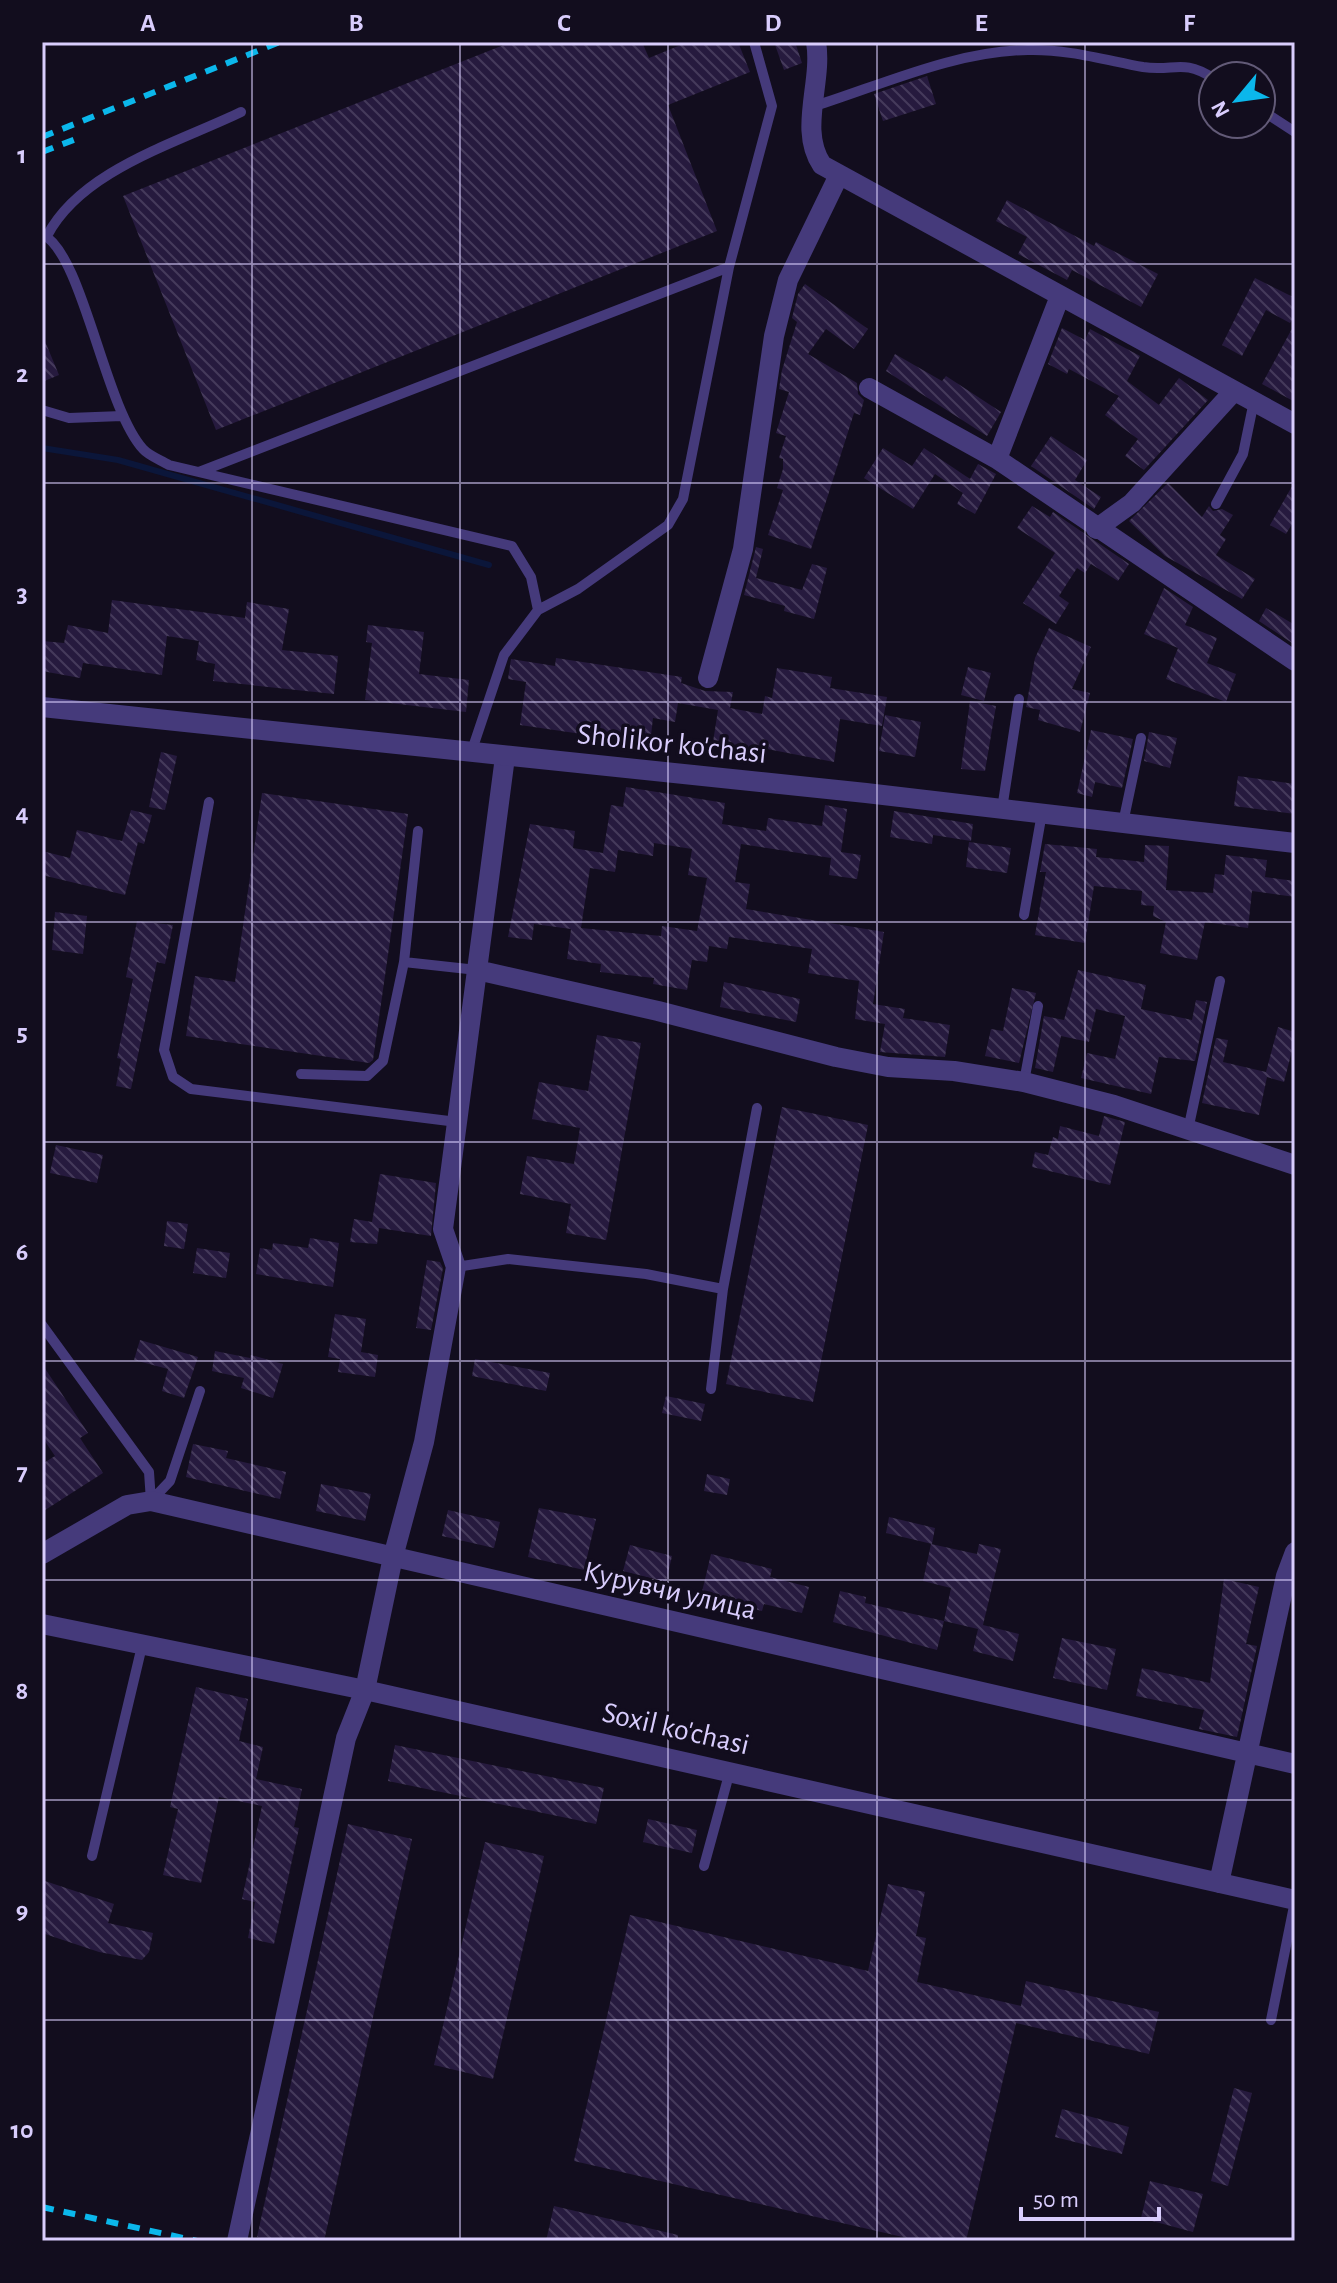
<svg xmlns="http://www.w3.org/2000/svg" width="1337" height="2283" viewBox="0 0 1337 2283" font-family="'Alegreya Sans',sans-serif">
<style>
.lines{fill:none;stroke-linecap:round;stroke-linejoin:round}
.stream{stroke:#0b163a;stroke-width:6}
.building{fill:url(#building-back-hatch);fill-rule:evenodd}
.service{stroke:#453a7b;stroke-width:10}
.minor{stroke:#453a7b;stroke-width:20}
.tertiary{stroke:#453a7b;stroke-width:20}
.rail{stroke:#0bb7eb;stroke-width:6;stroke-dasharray:12 10;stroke-linecap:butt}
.grid{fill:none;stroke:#d9cdfd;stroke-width:2;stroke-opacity:0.55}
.labels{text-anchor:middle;stroke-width:7;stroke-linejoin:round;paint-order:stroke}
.street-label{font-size:30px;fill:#d9cdfd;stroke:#120d1e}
.neatline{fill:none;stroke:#d9cdfd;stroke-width:3}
.grid-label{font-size:26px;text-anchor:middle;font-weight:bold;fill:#d9cdfd}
</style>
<defs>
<pattern id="building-back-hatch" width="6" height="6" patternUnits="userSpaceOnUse" patternTransform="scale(2)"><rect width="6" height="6" fill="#261a3e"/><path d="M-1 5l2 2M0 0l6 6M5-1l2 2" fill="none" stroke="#453a5b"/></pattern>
</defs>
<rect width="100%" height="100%" fill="#120d1e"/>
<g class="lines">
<path class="stream" d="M42 448 118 460 489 565"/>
</g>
<path class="building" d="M511 42H642L649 58 688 42H738L750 72 668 105 717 231 216 430 123 196Z
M774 42H795L802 63 784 70Z
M927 76 936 104 883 121 874 94Z
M1007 200 1094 246 1096 242 1158 274 1141 307 1072 270 1067 280 1018 254 1027 237 996 221Z
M1255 278 1295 298V315L1290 323 1266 310 1242 356 1222 345Z
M805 284 868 329 854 349 826 329 808 354 857 383 858 394 864 400 860 415 854 413 811 549 768 535 783 490 777 488 783 469V459L779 458 786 436 776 433 789 392 779 389 782 370 797 322 792 318 798 294Z
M1295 323V402L1262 384Z
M1062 328 1085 340 1090 329 1140 356 1127 381 1159 405 1179 378 1208 400 1144 470 1125 456 1138 439 1105 415 1119 396 1069 369 1067 374 1048 364Z
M42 334 59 375 42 382Z
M895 354 942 381 946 376 1001 412 987 436 886 371Z
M1051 436 1087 460 1075 480 1101 497 1094 509 1031 466Z
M883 448 912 466 924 448 970 479 978 464 996 474 975 514 957 504 963 493 935 474 913 509 864 478Z
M1295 481V519L1286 534 1270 525Z
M1168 483 1202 517 1209 506 1213 511 1222 509 1233 515 1220 535 1226 539 1216 555 1255 579 1242 599 1165 556 1129 521Z
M1032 506 1050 517 1053 512 1129 564 1118 581 1091 564 1085 573 1077 568 1059 596 1069 603 1056 624 1023 603 1055 553 1017 528Z
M756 547 763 549 756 578 802 590 812 564 827 568 814 619 784 611 785 606 744 595Z
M1164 588 1193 607 1185 625 1217 638 1207 663 1236 674 1226 702 1166 679 1178 648 1144 634Z
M112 600 245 618 247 602 289 609 282 650 338 656 334 694 213 681 215 664 196 660 199 641 167 636 162 675 83 663 80 678 42 671V641L64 643 68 625 108 633Z
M1266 608 1295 625V645L1259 621Z
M368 625 424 632 419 674 469 680 466 712 365 700 372 643 366 642Z
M1049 628 1091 647 1072 689 1090 693 1080 732 1038 720 1040 710 1026 707 1035 658Z
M556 658 682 677 681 683 705 691 733 692 730 708 762 714 765 696 772 698 777 668 832 677 830 688 887 697 882 726 840 719 834 762 752 746 751 749 713 742 718 710 678 703 675 722 653 718 650 744 520 725 526 682 508 679 511 659 555 666Z
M968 667 991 673 984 701 961 695Z
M970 701 996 706 985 771 961 769Z
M885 715 921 722 915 757 879 751Z
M1091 730 1133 739 1122 788 1095 782 1092 797 1077 793Z
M1149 732 1177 738 1170 768 1144 761Z
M161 752 177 756 165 810 149 807Z
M1238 776 1295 784V814L1234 806Z
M626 787 725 803 722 824 766 831 768 818 822 826 825 805 847 809 841 852 861 855 857 879 829 875 831 858 741 844 735 882 750 884 746 909 884 932 873 1004 905 1009 903 1018 950 1025 945 1057 880 1052 885 1024 855 1019 859 981 808 973 812 949 729 937 727 949 709 946 707 962 692 960 687 990 653 984 654 978 600 972 601 964 567 959 571 929 534 924 532 940 508 937 530 824 575 831 573 848 603 853 611 805 623 807ZM654 843 692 849 688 875 707 878 697 931 662 926 661 936 581 928 590 868 615 872 618 850 653 856Z
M262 793 408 814 373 1060 369 1063 186 1036 195 976 235 982Z
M131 810 152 815 144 844 138 842 125 895 42 875V851L70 858 77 830 122 841Z
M894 811 973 824 971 841 933 835 932 844 890 837Z
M969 842 1011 848 1007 873 966 867Z
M1045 844 1097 849 1096 857 1144 862 1145 845 1169 846 1166 890 1213 893 1215 874 1224 875 1226 855 1267 860 1265 877 1295 881V897L1252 891 1248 928 1205 922 1197 960 1160 953 1166 922 1153 916 1154 906 1141 905 1142 891 1094 886 1085 943 1035 935 1046 872H1040Z
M55 912 87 916 83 954 52 950Z
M137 921 173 925 165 964 157 962 131 1089 116 1086 121 1059 117 1058 133 979 126 977Z
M1078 970 1146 985 1141 1009 1192 1020 1196 1000 1207 1002 1195 1061 1159 1057 1151 1094 1081 1078 1087 1053 1115 1059 1125 1016 1096 1009 1089 1042 1061 1036 1053 1072 1035 1068 1044 1016 1064 1020Z
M724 982 800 999 796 1022 720 1007Z
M1012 988 1036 993 1019 1063 985 1056 991 1029 1003 1031Z
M1278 1027 1295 1032V1039L1284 1082 1267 1077 1259 1115 1202 1103 1216 1038 1228 1040 1223 1062 1266 1072Z
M597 1035 641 1043 606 1240 566 1233 571 1204 520 1194 527 1156 574 1164 580 1128 532 1119 539 1082 588 1091Z
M782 1107 868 1125 813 1402 726 1384Z
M1104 1116 1125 1122 1110 1185 1032 1167 1035 1152 1048 1155 1053 1137 1058 1139 1060 1126 1099 1136Z
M56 1145 103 1155 97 1183 50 1173Z
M380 1174 436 1183 431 1236 379 1228 377 1244 350 1242 354 1219 372 1222Z
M167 1221 188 1224 184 1249 164 1246Z
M310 1238 339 1243 333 1287 256 1274 260 1248 272 1250 273 1243 308 1248Z
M197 1248 230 1253 226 1278 193 1273Z
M427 1260 440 1262 443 1268 431 1330 416 1328Z
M335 1314 366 1319 361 1352 378 1355 375 1377 338 1372 340 1359 328 1357Z
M140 1340 198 1357 184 1398 162 1391 168 1369 134 1360Z
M215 1351 250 1358 251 1355 283 1364 273 1398 241 1388 244 1378 212 1371Z
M475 1359 550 1373 546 1391 472 1376Z
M42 1364 88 1433 80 1438 103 1473 42 1512V1464L55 1456 42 1437Z
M666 1396 705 1404 701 1421 662 1413Z
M193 1444 228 1451 226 1458 286 1472 280 1499 186 1477Z
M707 1474 730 1479 727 1495 704 1491Z
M321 1484 371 1494 365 1521 316 1511Z
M539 1508 596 1519 584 1570 528 1557Z
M448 1510 500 1522 494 1548 442 1536Z
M889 1517 935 1528 932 1544 886 1533Z
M931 1544 977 1554 979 1544 1001 1549 983 1625 1019 1634 1013 1661 973 1651 978 1629 944 1621 951 1588 923 1581Z
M630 1545 672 1556 666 1582 623 1571Z
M711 1554 772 1569 770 1577 809 1587 802 1613 764 1604 762 1611 701 1596Z
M1224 1579 1259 1587 1246 1644 1257 1646 1237 1737 1199 1729 1204 1710 1136 1696 1142 1668 1210 1683Z
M840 1591 866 1597 865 1603 944 1621 937 1650 833 1622Z
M1062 1638 1116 1649 1107 1690 1053 1678Z
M196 1687 248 1699 239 1741 263 1747 256 1779 302 1789 294 1827 299 1828 274 1944 248 1938 255 1902 242 1899 262 1806 219 1797 201 1883 163 1875 178 1809 170 1807Z
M395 1745 604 1788 596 1824 388 1781Z
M648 1819 697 1830 692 1853 643 1842Z
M348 1824 412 1839 324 2241H275L257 2237Z
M485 1842 544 1856 493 2079 434 2065Z
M42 1880 114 1904 108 1923 153 1933 149 1952 142 1960 99 1952 42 1933Z
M888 1884 925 1892 916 1936 926 1938 917 1982 1021 2006 1026 1981 1159 2012 1149 2054 1016 2023 966 2241H920L574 2161 630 1915 868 1971Z
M1234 2088 1252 2093 1228 2186 1211 2181Z
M1062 2109 1129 2127 1122 2154 1055 2137Z
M1150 2181 1203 2194 1193 2232 1141 2218Z
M554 2206 678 2235V2241H546Z"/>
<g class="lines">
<path class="service" d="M815 106C884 84 956 51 1028 50 1067 49 1105 60 1143 67 1174 72 1182 58 1213 78
M1261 110 1295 132
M42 234C83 253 104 406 143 449 149 456 161 460 169 465L512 546 531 577 538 610
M47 236C81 170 177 143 241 112
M42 410 69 418 122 416
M199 472 729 267
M1216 504 1243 454 1254 401
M471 753 504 655 538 610 578 589 668 525 683 499 729 267 772 106 754 42
M209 802 164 1050 173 1077 191 1089 457 1122
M1002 809 1019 699
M1123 823 1141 738
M1024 915 1042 813
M404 962 418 831
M301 1074 367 1076 383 1061 404 962 477 970
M1024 1082 1038 1006
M1188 1130 1220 981
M456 1267 508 1259 646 1274 723 1289 757 1108
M42 1325 149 1472 151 1501 170 1481 200 1391
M711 1389 723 1289
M92 1856 142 1646
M704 1866 730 1771
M1271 2020 1295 1901"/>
<path class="minor" d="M816 42C823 82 798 130 822 165L1295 424
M869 388 997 459 1295 661
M997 459 1060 296
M1096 529 1132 503 1234 391
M708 678 743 549 774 336 788 280 839 175
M477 970 658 1011 836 1057 888 1067 954 1071 1024 1082 1114 1105 1295 1165
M42 1554 127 1505 151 1501 1295 1764
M42 1624 365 1690 1295 1900
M1219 1883 1286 1576 1295 1552
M237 2241 346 1738 365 1690 393 1557 424 1442 456 1267 443 1229 505 757"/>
<path class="tertiary" d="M42 707 866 793 1295 843"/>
<path class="rail" d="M42 137 280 42
M42 152 76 139
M42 2207 197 2241"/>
</g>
<path class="grid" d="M252 42V2241M460 42V2241M668 42V2241M877 42V2241M1085 42V2241M42 264H1295M42 483H1295M42 702H1295M42 922H1295M42 1142H1295M42 1361H1295M42 1580H1295M42 1800H1295M42 2020H1295"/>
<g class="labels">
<g class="street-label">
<text transform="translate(672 743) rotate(6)" y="10">Sholikor ko'chasi</text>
<text transform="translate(670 1590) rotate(13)" y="10">Курувчи улица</text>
<text transform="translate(676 1728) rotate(13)" y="10">Soxil ko'chasi</text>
</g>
</g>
<rect width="1337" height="2283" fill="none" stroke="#120d1e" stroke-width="88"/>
<g transform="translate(1237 100) rotate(241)"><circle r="38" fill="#120d1e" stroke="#625a77" stroke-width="2"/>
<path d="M0-6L14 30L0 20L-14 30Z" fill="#0bb7eb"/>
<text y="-12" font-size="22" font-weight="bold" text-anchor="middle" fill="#d9cdfd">N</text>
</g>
<path d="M1021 2207v12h138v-12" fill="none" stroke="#d9cdfd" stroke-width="4"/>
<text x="1033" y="2207" font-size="24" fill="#d9cdfd" stroke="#120d1e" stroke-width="6" paint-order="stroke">50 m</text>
<rect x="44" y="44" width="1249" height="2195" class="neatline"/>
<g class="grid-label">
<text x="148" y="31">A</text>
<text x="356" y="31">B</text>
<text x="564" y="31">C</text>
<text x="773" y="31">D</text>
<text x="981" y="31">E</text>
<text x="1189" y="31">F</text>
<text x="22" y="163">1</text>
<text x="22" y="382">2</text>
<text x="22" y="602">3</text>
<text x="22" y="821">4</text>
<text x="22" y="1041">5</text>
<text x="22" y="1260">6</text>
<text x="22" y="1480">7</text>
<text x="22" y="1699">8</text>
<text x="22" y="1919">9</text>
<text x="22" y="2138">10</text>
</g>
</svg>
